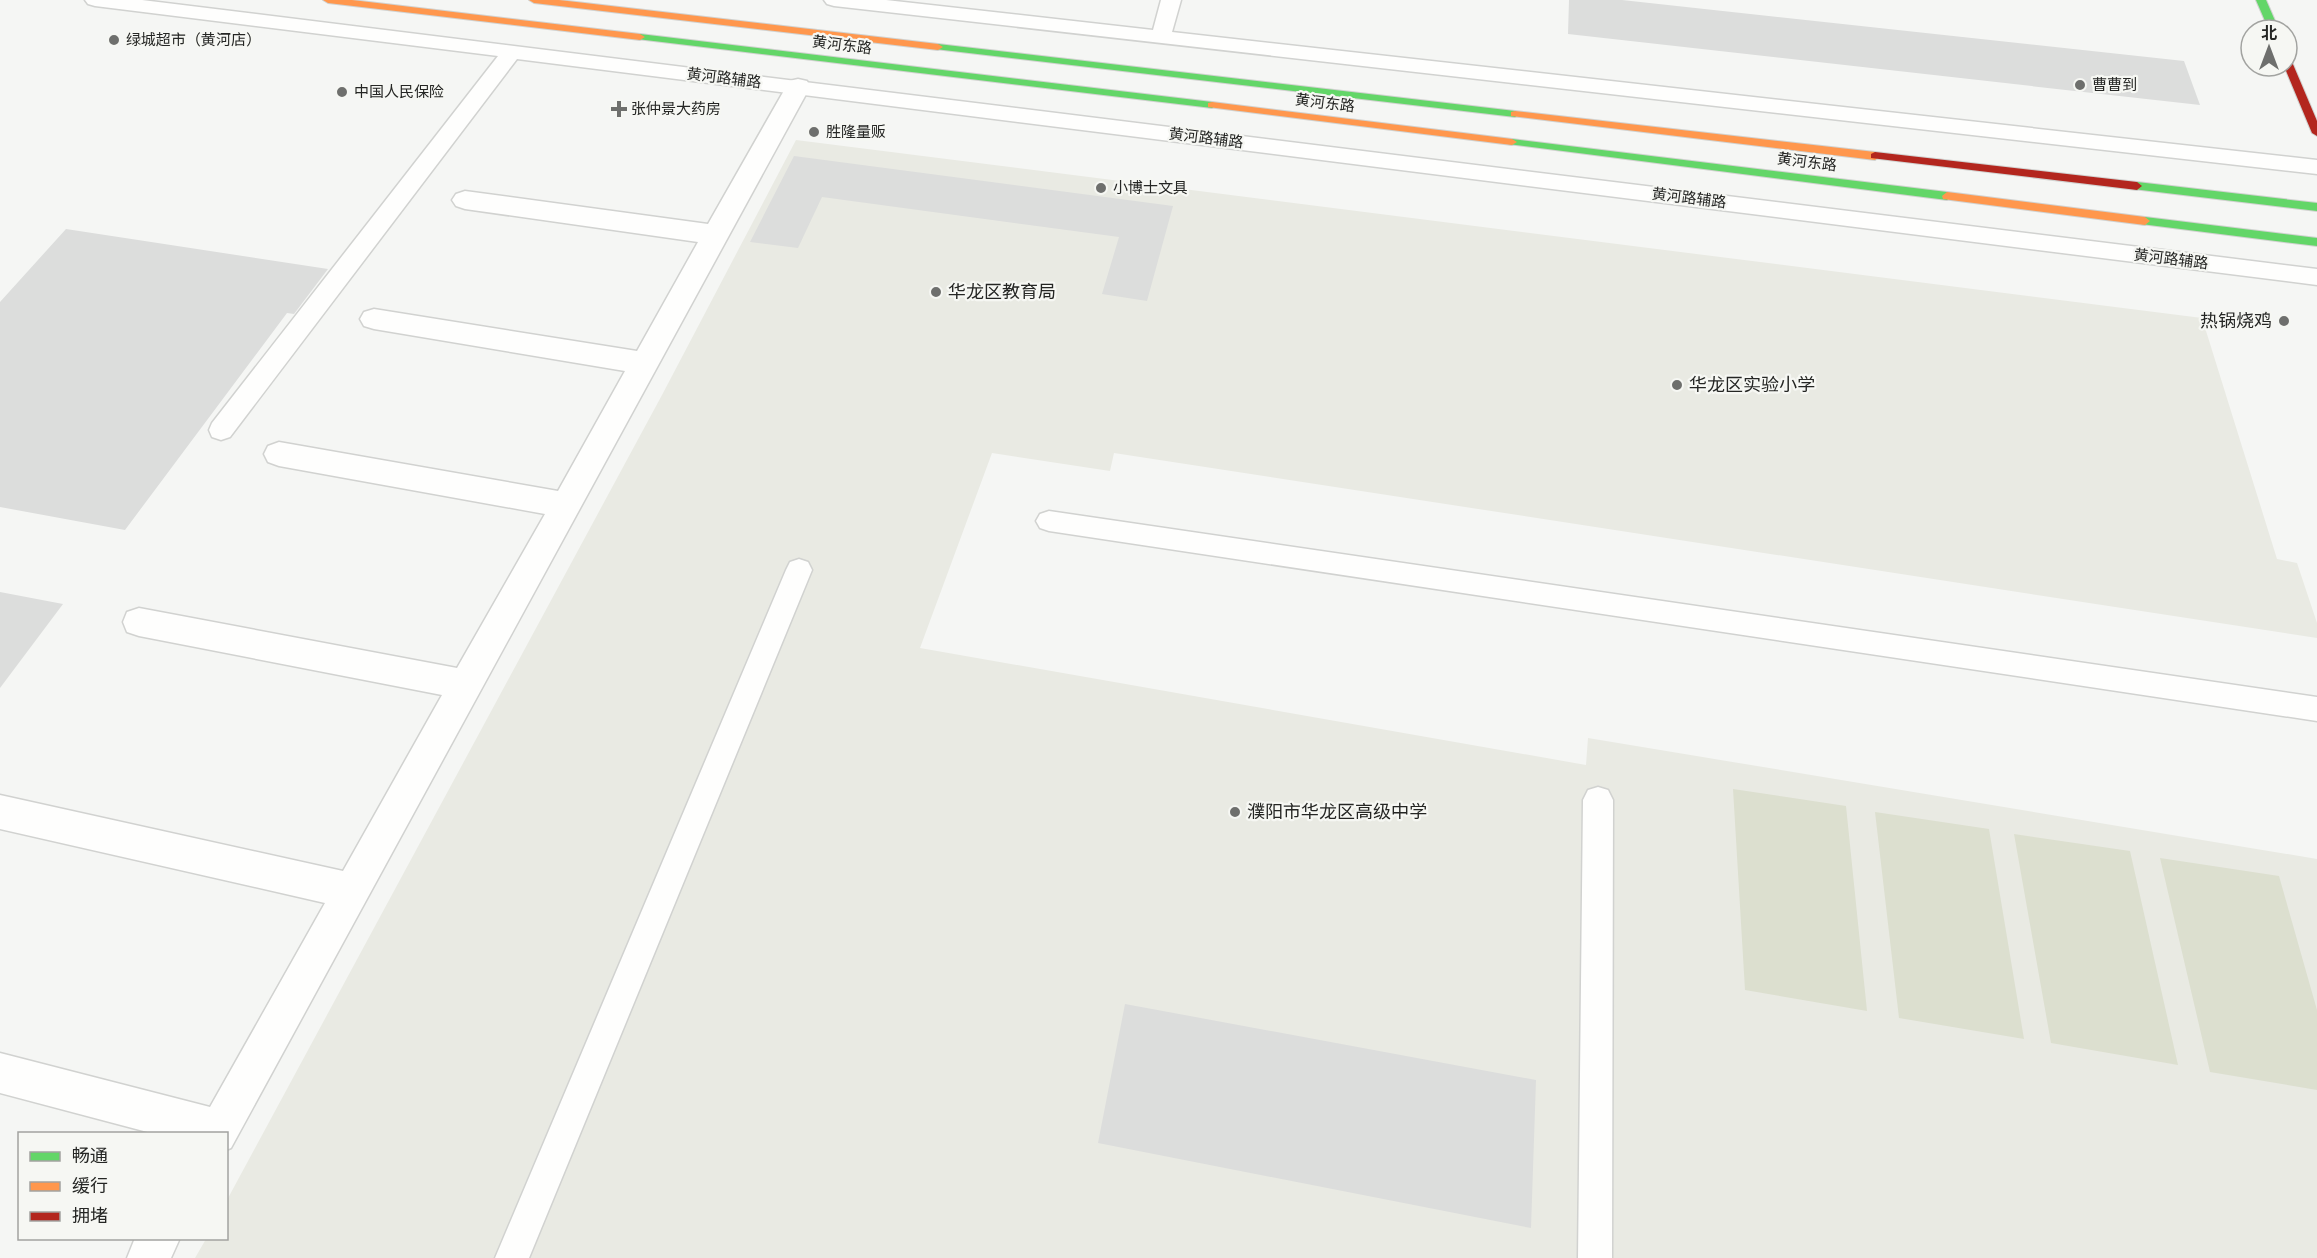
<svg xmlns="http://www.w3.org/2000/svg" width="2317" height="1258" viewBox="0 0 2317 1258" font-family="'Roboto Condensed','Noto Sans SC',sans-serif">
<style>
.built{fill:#e9eae3}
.green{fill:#dcdfcf}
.building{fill:#dcdddc}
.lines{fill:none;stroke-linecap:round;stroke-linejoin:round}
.lane-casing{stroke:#d1d2d0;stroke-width:3}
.street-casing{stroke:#d1d2d0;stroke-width:3}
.fast-casing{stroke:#d1d2d0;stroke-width:2}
.slow-casing{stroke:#d1d2d0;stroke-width:2}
.jam-casing{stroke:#d1d2d0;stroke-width:2}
.lane{fill:#fefefd;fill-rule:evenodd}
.street{fill:#fefefd;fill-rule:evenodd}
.fast{fill:#63d668;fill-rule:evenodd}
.slow{fill:#ff974d;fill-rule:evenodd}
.jam{fill:#b3261e;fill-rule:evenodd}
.poi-dot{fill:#6e6f6d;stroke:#f6f7f3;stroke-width:2}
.labels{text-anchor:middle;stroke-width:4.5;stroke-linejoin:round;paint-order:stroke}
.far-poi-label{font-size:15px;fill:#252624;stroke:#f6f7f3;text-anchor:start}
.far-street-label{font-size:15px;fill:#252624;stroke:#f6f7f3}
.poi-label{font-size:18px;fill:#252624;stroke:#f6f7f3;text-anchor:start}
</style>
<rect width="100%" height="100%" fill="#f5f6f4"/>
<path class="built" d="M796 140 2202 318 2277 559 2297 563 2317 623V638L1114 453 1110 471 992 453 920 648 1586 765 1588 738 2317 859V1258H195L206 1239 226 1238 227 1200 662 395Z"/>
<path class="green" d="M1733 789 1846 806 1867 1011 1745 990Z
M1875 812 1989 829 2024 1039 1899 1018Z
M2014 834 2130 851 2178 1065 2051 1043Z
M2160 858 2279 876 2317 1010V1090L2210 1072Z"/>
<path class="building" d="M1569 0H1622L2184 61 2200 105 1568 34Z
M794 156 1173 206 1147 301 1102 294 1119 237 822 197 798 248 750 242Z
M66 229 328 269 294 314 287 313 125 530 0 507V302Z
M0 592 63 604 0 688Z
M1125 1004 1536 1080 1531 1228 1098 1143Z"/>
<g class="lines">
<defs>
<path id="lane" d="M85 0H142L2317 269V285L517 59 230 437 221 440 212 437 209 430 212 423 498 56 95 6 88 4Z
M824 0H886L1153 30 1161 0H1181L1172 32 2317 160V174L834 6 827 4Z
M1049 511 2317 697V721L1049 531 1040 528 1036 521 1040 514Z
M799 559 808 562 812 570 529 1258H495L786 570 790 562Z
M1598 787 1608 790 1613 800 1612 1258H1578L1583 800 1588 790Z"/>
<path id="street" d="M798 79 807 81 810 87 231 1148 226 1150V1134H155L0 1093V1053L210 1107 325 903 0 829V795L343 871 442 695 139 636 127 632 123 622 127 612 139 608 457 668 545 514 279 466 268 462 264 454 268 446 279 442 558 491 625 371 374 329 364 326 360 319 364 312 374 309 637 351 698 242 465 209 456 206 452 200 456 194 465 191 708 224 786 87 789 81Z
M135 1238H180L171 1258H127Z"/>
<path id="fast" d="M2256 0H2266L2279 30H2269Z
M640 34 1212 102 1217 105 1212 108 637 39 635 37Z
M938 44 1515 111 1520 114 1515 117 935 49V45Z
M1512 139 1947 192 1952 196 1947 200 1508 144V140Z
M2137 182 2317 203V211L2133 189V183Z
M2145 217 2317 238V246L2141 224V218Z"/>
<path id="slow" d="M323 0H352L640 34 645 37 640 40 328 3Z
M529 0H559L938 44 943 47 938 50 534 3Z
M1212 102 1512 139 1517 142 1512 145 1208 107V103Z
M1515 111 1875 152 1880 156 1875 160 1511 116V112Z
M1947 192 2145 217 2150 221 2145 225 1943 199 1942 196Z"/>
<path id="jam" d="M2287 59 2292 62 2317 121V136L2312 133 2284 66H2287Z
M1875 152 2137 182 2142 186 2137 190 1871 158V154Z"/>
</defs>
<use href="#lane" class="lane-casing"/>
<use href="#street" class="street-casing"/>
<use href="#fast" class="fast-casing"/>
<use href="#slow" class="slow-casing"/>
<use href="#jam" class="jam-casing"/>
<use href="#lane" class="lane"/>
<use href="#street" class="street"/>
<use href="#fast" class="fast"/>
<use href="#slow" class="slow"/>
<use href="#jam" class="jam"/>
</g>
<g class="poi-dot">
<circle cx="114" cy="40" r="6"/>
<circle cx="2080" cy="85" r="6"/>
<circle cx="342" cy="92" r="6"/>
<path d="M616 100h6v6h6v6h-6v6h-6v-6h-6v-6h6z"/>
<circle cx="814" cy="132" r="6"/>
<circle cx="1101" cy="188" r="6"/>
<circle cx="936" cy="292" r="6"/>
<circle cx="2284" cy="321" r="6"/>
<circle cx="1677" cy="385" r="6"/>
<circle cx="1235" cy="812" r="6"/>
</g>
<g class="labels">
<g class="far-poi-label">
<text x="126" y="45">绿城超市（黄河店）</text>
<text x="2092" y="90">曹曹到</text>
<text x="354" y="97">中国人民保险</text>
<text x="631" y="114">张仲景大药房</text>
<text x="826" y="137">胜隆量贩</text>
<text x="1113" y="193">小博士文具</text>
</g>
<g class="far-street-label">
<text transform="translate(842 45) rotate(7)" y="5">黄河东路</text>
<text transform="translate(724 78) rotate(7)" y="5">黄河路辅路</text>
<text transform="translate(1325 103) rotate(7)" y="5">黄河东路</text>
<text transform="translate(1206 138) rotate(7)" y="5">黄河路辅路</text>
<text transform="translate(1807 162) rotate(7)" y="5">黄河东路</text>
<text transform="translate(1689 198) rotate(7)" y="5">黄河路辅路</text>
<text transform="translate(2171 259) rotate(7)" y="5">黄河路辅路</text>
</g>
<g class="poi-label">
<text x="948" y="298">华龙区教育局</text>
<text x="2272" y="327" text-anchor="end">热锅烧鸡</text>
<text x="1689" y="391">华龙区实验小学</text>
<text x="1247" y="818">濮阳市华龙区高级中学</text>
</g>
</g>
<rect x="18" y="1132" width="210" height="108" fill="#f6f7f3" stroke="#a2a3a0" stroke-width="1.5"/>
<rect x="30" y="1152" width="30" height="9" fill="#63d668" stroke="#a2a3a0" stroke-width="1.5"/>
<text x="72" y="1162" font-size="18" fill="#252624">畅通</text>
<rect x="30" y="1182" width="30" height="9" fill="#ff974d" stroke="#a2a3a0" stroke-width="1.5"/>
<text x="72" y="1192" font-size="18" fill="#252624">缓行</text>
<rect x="30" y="1212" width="30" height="9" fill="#b3261e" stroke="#a2a3a0" stroke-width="1.5"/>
<text x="72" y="1222" font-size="18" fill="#252624">拥堵</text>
<g transform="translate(2269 48)"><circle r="28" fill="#f6f7f3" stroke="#a2a3a0" stroke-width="1.5"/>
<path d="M0-4.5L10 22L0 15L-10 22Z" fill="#6e6f6d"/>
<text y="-9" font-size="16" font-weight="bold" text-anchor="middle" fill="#252624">北</text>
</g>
</svg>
